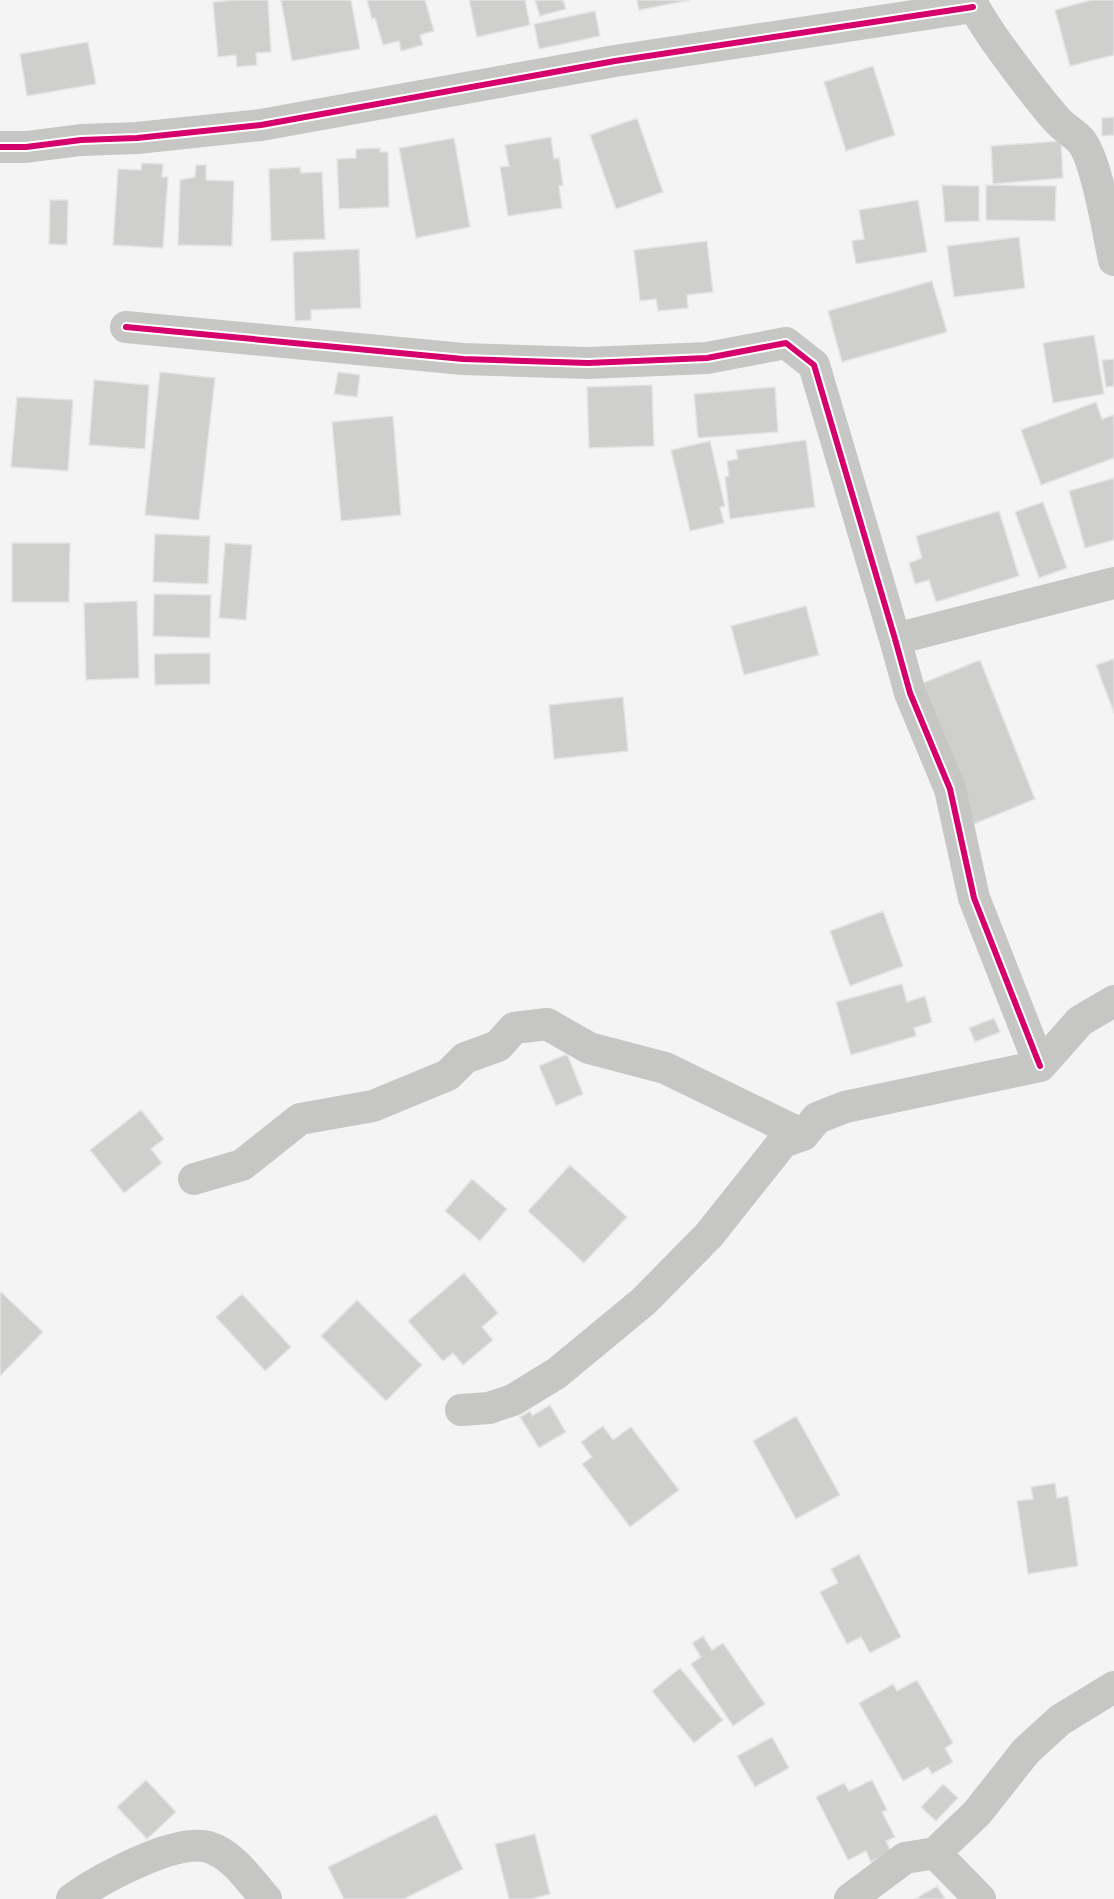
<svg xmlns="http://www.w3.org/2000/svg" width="1114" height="1899" viewBox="0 0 1114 1899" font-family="'Archivo Narrow',sans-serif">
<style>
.building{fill:#cfd0ce;stroke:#e4e4e4;stroke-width:1.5}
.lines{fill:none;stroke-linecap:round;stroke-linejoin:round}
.minor{stroke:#c6c7c5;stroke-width:32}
.cycleway-casing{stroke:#fff;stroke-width:10}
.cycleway{stroke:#d6006c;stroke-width:6}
</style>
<rect width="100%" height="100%" fill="#f5f4f5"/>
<path class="building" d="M235 0H268L271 52 256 53 257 65 237 67 236 55 218 57 213 2Z
M281 0H351L360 49 292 61Z
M367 0H425L434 31 420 35 423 45 401 51 399 41 383 45 375 18 372 19Z
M469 0H525L530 25 477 37Z
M535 0H563L566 9 540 16Z
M637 0H690L639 10Z
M1091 0H1114V55L1070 66 1055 10Z
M595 11 600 36 539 49 534 24Z
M88 42 96 84 27 96 20 54Z
M873 66 895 135 846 151 824 82Z
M1114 117V135L1102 136V118Z
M637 118 663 192 616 209 590 135Z
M551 137 554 159 559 158 563 185 559 186 562 208 508 216 500 167 509 166 505 145Z
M454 138 470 227 416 238 399 148Z
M1061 141 1063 178 993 184 991 146Z
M380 148V152H388L389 207 339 209 337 159 356 158V149Z
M142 163 163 164 162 177H168L163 248 113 245 118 169 141 170Z
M196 165H206V180L234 181 232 246 178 245 180 180 195 177Z
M300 167 301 173 322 172 325 239 271 241 269 169Z
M942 185 979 186V221L945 222Z
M986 185 1056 186 1055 221 986 220Z
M50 200H68L67 245 49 244Z
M918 200 927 252 856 264 852 241 864 239 859 210Z
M1019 237 1025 288 954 297 947 246Z
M707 241 713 292 687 295 688 308 658 311 656 299 640 301 634 250Z
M359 249 361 308 311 310V320L295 321 293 252Z
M932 281 947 332 842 362 828 311Z
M1094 335 1104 394 1053 403 1043 343Z
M1114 359V386L1106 387 1102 360Z
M160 372 215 378 199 520 145 515Z
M338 372 360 375 357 397 334 394Z
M94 380 149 385 145 449 89 445Z
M652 385 654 446 589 448 587 387Z
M775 387 778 432 698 438 694 394Z
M17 397 73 400 68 471 11 467Z
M1096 402 1102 419 1114 415V458L1041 485 1021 430Z
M393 416 401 515 341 521 332 422Z
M806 440 815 507 730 519 725 477 729 476 727 461 738 459 736 450Z
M710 441 725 506 720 507 724 523 690 531 671 450Z
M1114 478V540L1085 548 1069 491Z
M1043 502 1067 568 1039 578 1015 512Z
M999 511 1019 576 936 602 929 580 915 584 909 563 922 558 916 536Z
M155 534 210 536 208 584 153 582Z
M12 543H70L69 602H12Z
M225 543 252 545 246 620 219 618Z
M154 594 211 595 210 638 153 636Z
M137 601 139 678 86 680 84 603Z
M806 606 819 655 744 675 731 626Z
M210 653V684L155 685 154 654Z
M1114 659V713L1096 665Z
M980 660 1035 799 974 824 918 685Z
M623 697 628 751 554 759 549 705Z
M883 911 903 966 850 986 830 931Z
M902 984 907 1002 925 996 932 1022 914 1028 916 1036 851 1055 836 1002Z
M994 1018 1000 1032 975 1042 969 1028Z
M567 1054 583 1094 556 1106 539 1066Z
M141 1110 164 1139 151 1149 162 1163 124 1193 90 1150Z
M570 1165 627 1217 584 1263 528 1211Z
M472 1179 507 1209 480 1241 445 1211Z
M464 1273 498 1313 482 1327 493 1340 463 1365 453 1353 443 1361 408 1321Z
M1 1292 43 1332 0 1376V1294Z
M242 1294 291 1347 265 1371 216 1317Z
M357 1300 422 1365 386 1401 321 1336Z
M550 1405 566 1432 539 1448 520 1417 530 1411 532 1416Z
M796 1416 840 1495 796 1519 753 1441Z
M603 1426 613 1440 631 1427 679 1490 630 1527 582 1464 592 1457 581 1442Z
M1055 1483 1057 1498 1068 1496 1078 1566 1028 1574 1017 1501 1033 1499 1031 1487Z
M859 1554 901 1637 870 1653 861 1637 847 1644 820 1592 838 1583 831 1569Z
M703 1636 712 1650 723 1643 765 1704 733 1726 691 1664 701 1657 692 1643Z
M680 1668 723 1720 694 1743 652 1691Z
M917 1680 953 1743 945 1748 953 1762 932 1774 928 1767 903 1781 859 1703 893 1684 897 1691Z
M772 1737 789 1768 755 1787 737 1756Z
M146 1780 176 1812 147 1839 117 1807Z
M872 1780 887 1810 882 1812 895 1837 886 1841 891 1852 871 1862 866 1851 848 1860 816 1797 844 1783 849 1791Z
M943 1784 958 1798 936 1821 921 1807Z
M436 1814 463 1869 404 1899H344L328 1867Z
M535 1834 550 1894 531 1899H509L495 1844Z
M937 1886 945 1899H915Z"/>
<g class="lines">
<path class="minor" d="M972 0C974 17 1042 103 1057 120 1064 128 1074 133 1081 141 1097 160 1108 233 1114 260
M0 147H26L81 140 137 138 261 125 615 61 973 7
M126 327 463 359 588 363 707 358 786 343 814 365 895 639 910 693 950 789 974 898 1040 1066
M895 639 1114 583
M194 1179 242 1165 300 1119 373 1106 448 1075 465 1058 498 1046 514 1028 547 1024 589 1048 665 1068 803 1135
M461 1410 489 1408 513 1400 557 1373 644 1301 709 1235 783 1142 803 1135 817 1118 845 1107 1040 1066 1080 1021 1114 1001
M935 1853 980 1899
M72 1899C100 1879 175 1838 208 1847 233 1854 250 1881 266 1899
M850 1899 905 1858 935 1853 977 1813 1026 1751 1060 1720 1114 1687"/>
<defs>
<path id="cycleway" d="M0 147H26L81 140 137 138 261 125 615 61 973 7
M126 327 463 359 588 363 707 358 786 343 814 365 895 639 910 693 950 789 974 898 1040 1066"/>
</defs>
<use href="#cycleway" class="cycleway-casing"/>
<use href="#cycleway" class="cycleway"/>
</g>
</svg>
